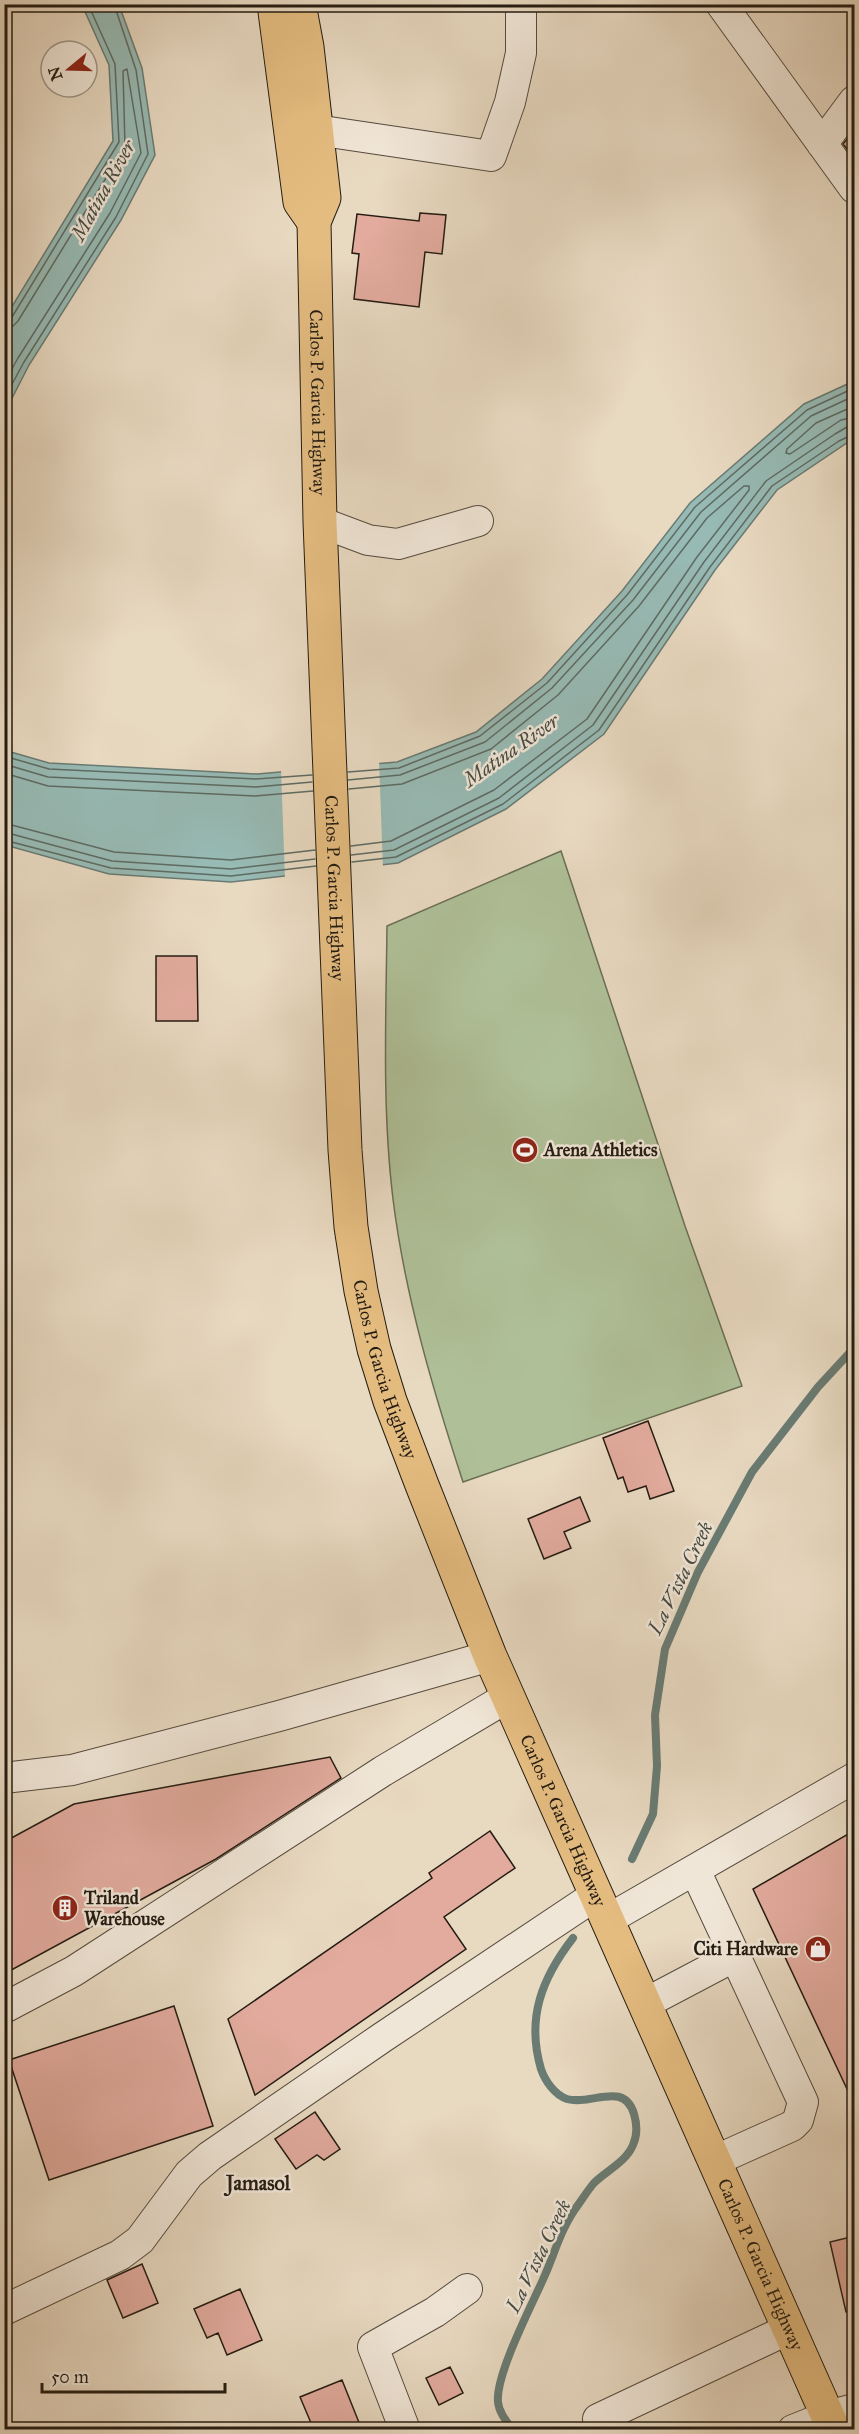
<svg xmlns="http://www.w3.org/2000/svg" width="859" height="2434" viewBox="0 0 859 2434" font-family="'IM FELL Great Primer',serif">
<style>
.green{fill:#afc098;stroke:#6a6e55;stroke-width:1.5}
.water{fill:#97bab4;stroke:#697b73;stroke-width:1.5}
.pier{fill:#e8d9c1}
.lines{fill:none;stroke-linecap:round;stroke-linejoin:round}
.shore{stroke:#5e6b63;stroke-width:1.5}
.stream{stroke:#697b73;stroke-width:8}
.building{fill:#e2ab9e;stroke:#241c12;stroke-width:1.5}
.minor-casing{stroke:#554b3e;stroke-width:32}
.highway-casing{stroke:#241c12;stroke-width:35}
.minor{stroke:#f0e6d7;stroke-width:30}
.highway{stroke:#e4bc80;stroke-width:33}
.labels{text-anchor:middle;stroke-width:5;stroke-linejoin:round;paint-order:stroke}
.street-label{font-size:18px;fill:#241c12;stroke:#f0e6d7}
.poi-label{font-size:18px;font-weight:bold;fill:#241c12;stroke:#f0e6d7;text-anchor:start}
.water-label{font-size:20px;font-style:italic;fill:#464b43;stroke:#f0e6d7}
.neighbourhood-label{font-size:20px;font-weight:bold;fill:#241c12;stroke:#f0e6d7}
</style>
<rect width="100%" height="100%" fill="#e8d9c1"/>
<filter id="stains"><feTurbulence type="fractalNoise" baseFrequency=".00333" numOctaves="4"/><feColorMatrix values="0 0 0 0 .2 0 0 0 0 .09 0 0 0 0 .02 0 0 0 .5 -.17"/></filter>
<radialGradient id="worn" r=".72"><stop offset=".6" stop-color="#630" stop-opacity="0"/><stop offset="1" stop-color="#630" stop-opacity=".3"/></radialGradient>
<path class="green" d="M561 851 685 1226 742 1386 463 1482C433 1390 405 1296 393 1199 382 1109 386 1017 387 926Z"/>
<path class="water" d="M82 5H119L142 68 155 155 121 220 29 365 5 412V318L113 141 109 65Z
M854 381V438L777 490 715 570 604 734 506 809 398 863 231 882 109 874 5 845 4 750 49 763 257 774 397 762 476 732 542 679 622 591 690 503 804 404Z"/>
<path class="pier" d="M379 760 383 868 285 879 281 769Z"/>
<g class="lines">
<path class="shore" d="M4 320 12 317 119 142 115 64 88 4
M4 328 13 326 18 321 125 147 123 71 127 69 141 153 110 213 18 358 4 383
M4 399 24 362 116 217 148 154 136 70 114 4
M854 406 816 423 787 449 786 453 790 454 841 420 854 417
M4 756 49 769 256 779 312 775
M4 764 48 777 256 787 312 782
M348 772 399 768 480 736 547 683 627 595 695 507 807 410 854 388
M4 773 48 786 255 796 313 791
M348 780 400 775 485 742 552 688 633 600 701 512 811 416 854 396
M349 789 402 784 491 749 558 695 639 606 707 518 744 486H749V490L697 557 587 719 494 790 391 841 351 846
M4 823 114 852 231 860 315 850
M4 832 112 861 231 869 315 859
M4 840 111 868 231 876 316 866
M351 855 394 850 499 798 593 725 704 562 766 481 835 434 847 427 854 426
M352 862 396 857 503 804 599 730 710 567 772 486 839 441 854 434"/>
<path class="stream" d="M632 1859 653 1814 657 1766 655 1715 665 1649 698 1572 752 1472 818 1387 854 1348
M513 2430C507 2422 499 2413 498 2402 495 2375 533 2303 545 2275 555 2252 562 2226 578 2205 583 2198 588 2190 594 2183 606 2171 626 2162 633 2145 637 2136 637 2124 634 2114 624 2080 591 2106 567 2099 555 2095 545 2081 541 2069 526 2018 542 1978 573 1938"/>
</g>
<path class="building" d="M855 129V159L843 144Z
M420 213 446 215 442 254 425 252 419 307 354 299 359 254 352 253 357 214 419 221Z
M156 956H197L198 1021H156Z
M648 1421 674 1491 650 1499 646 1486 628 1492 623 1477 618 1479 603 1438Z
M580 1497 590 1521 564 1532 571 1548 544 1559 528 1519Z
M330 1757 341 1778 216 1859 4 1974V1842L74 1804Z
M855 1830V2106L753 1889Z
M490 1831 515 1868 444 1917 466 1949 255 2095 228 2019 432 1878 429 1873Z
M174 2006 213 2126 49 2180 9 2060Z
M315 2112 340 2149 324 2160 317 2155 296 2169 275 2139Z
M855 2236V2311L846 2312 830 2242Z
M142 2264 158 2303 123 2318 107 2280Z
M240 2289 262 2340 227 2355 218 2333 207 2338 194 2309Z
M450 2367 463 2393 439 2405 426 2378Z
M342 2380 362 2430H314L300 2397Z"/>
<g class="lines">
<defs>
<path id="minor" d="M721 4 854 188
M316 130 491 156 510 102 521 53V4
M822 144 854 101
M320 522 368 540 398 544 478 521
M4 1778 72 1770 279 1716 490 1656
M695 1870 803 2102 798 2120 792 2126 714 2161
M607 1920 854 1778
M644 2004 735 1956
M4 2008 74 1971 383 1771 508 1697
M4 2310 120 2255 140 2240 189 2174 210 2156 383 2037 596 1895
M598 2419 789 2329
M405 2430 373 2347 435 2312 467 2289
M793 2430 828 2416 854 2409"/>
<g id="highway">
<path d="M274 4 300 202 314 222"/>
<path id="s1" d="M299 4 307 47 324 198 314 222 320 522 345 1150 351 1227 361 1291 374 1349 390 1401 422 1485 490 1656 834 2430"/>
</g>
</defs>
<use href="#minor" class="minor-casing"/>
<use href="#highway" class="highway-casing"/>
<use href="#minor" class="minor"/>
<use href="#highway" class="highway"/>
</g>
<defs>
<symbol id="stadium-disc" viewBox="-11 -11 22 22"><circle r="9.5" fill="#8f2418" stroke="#f0e6d7"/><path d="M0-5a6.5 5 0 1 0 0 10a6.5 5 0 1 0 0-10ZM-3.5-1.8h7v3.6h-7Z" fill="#fff"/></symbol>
<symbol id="building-disc" viewBox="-11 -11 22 22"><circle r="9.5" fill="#8f2418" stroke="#f0e6d7"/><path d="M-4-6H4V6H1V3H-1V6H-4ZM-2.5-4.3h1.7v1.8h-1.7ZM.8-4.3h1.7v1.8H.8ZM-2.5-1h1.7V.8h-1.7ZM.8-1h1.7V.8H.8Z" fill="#fff"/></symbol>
<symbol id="shop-disc" viewBox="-11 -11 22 22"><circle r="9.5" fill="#8f2418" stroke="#f0e6d7"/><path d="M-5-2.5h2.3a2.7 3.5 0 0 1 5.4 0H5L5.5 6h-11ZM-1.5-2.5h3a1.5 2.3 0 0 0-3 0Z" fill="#fff"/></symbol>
</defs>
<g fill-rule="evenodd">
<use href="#stadium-disc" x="510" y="1135" width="30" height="30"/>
<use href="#building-disc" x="50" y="1893" width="30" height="30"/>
<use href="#shop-disc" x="803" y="1934" width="30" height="30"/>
</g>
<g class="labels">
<g class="street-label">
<text dy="6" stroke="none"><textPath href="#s1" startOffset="402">Carlos P. Garcia Highway</textPath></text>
<text dy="6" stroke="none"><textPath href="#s1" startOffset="888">Carlos P. Garcia Highway</textPath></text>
<text dy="6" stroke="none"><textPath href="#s1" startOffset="1374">Carlos P. Garcia Highway</textPath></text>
<text dy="6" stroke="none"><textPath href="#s1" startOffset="1860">Carlos P. Garcia Highway</textPath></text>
<text dy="6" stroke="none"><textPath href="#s1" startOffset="2346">Carlos P. Garcia Highway</textPath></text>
</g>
<g class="poi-label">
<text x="544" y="1156">Arena Athletics</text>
<text x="84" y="1904">Triland<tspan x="84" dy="21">Warehouse</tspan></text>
<text x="798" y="1955" text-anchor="end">Citi Hardware</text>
</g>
<g class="water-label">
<text transform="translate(103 190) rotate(-61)" y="7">Matina River</text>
<text transform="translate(511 750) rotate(-35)" y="7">Matina River</text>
<text transform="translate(680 1578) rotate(-64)" y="7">La Vista Creek</text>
<text transform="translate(538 2256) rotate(-64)" y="7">La Vista Creek</text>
</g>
<g class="neighbourhood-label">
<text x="258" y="2190">Jamasol</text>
</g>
</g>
<rect width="859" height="2434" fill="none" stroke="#e8d9c1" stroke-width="24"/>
<rect x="6" y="6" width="847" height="2422" fill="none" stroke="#241c12" stroke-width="3"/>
<rect x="12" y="12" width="835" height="2410" fill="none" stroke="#241c12" stroke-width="1.5"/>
<g transform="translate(69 69) rotate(251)"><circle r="28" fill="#f0e6d7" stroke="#9e9588" stroke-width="1.5"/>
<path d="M0-4.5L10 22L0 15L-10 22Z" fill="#8f2418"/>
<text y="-9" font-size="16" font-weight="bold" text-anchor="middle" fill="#241c12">N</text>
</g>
<path d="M42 2383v9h183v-9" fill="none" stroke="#241c12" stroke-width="3"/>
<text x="51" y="2383" font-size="18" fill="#241c12" stroke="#f0e6d7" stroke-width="4.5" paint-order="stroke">50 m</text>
<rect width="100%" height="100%" filter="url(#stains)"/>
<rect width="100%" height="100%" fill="url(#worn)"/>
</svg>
